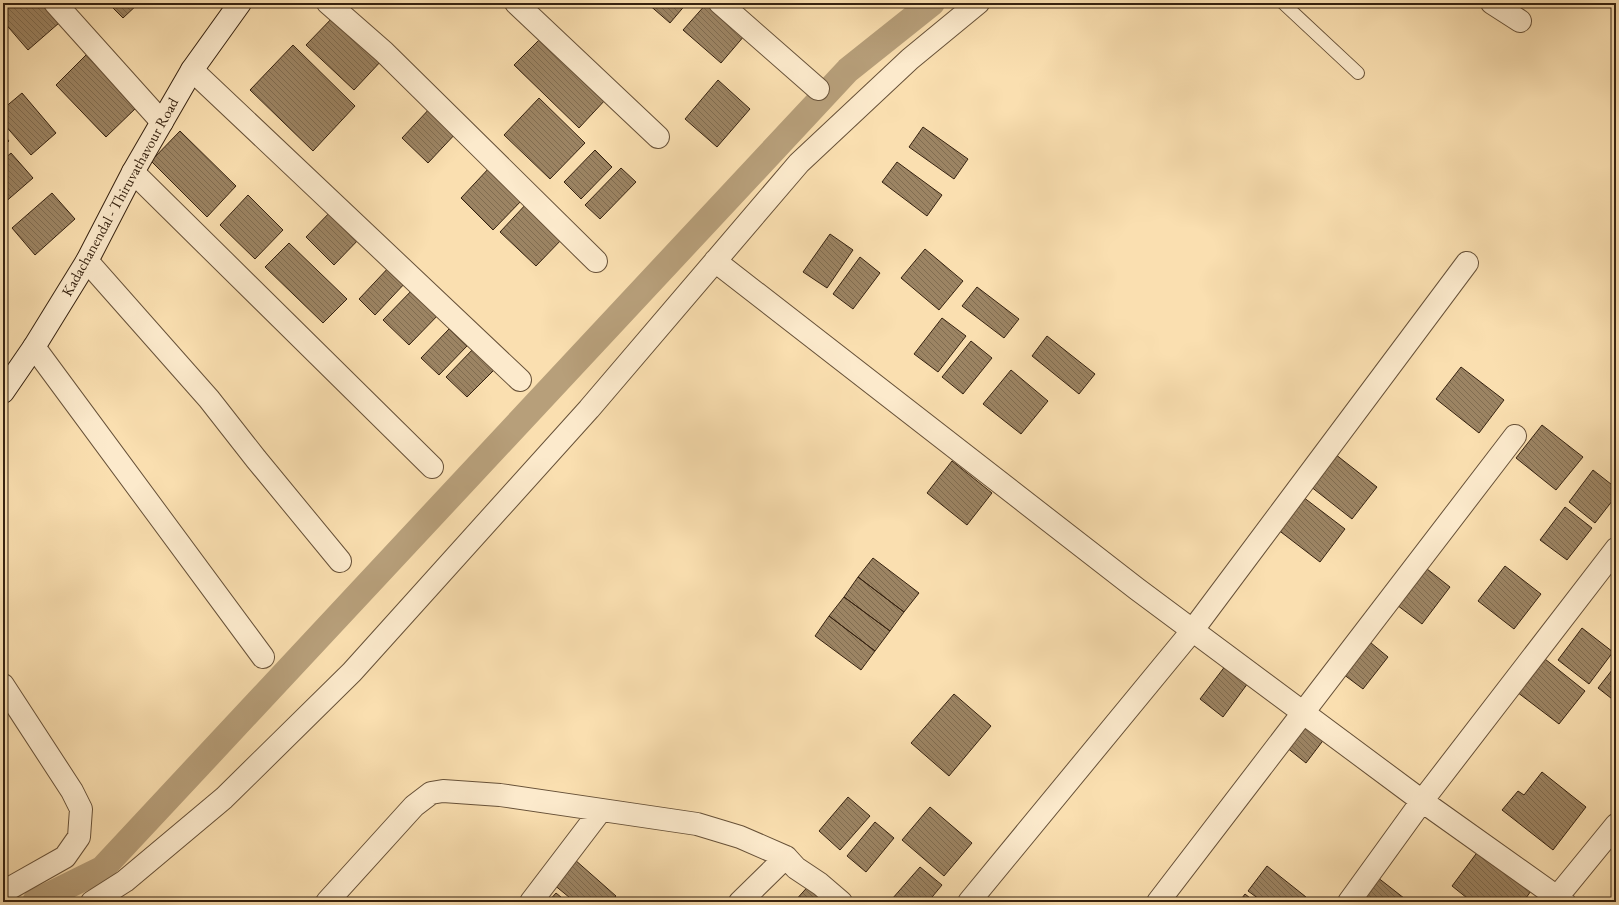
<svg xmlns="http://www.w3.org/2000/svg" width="1619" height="905" viewBox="0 0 1619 905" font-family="'EB Garamond',serif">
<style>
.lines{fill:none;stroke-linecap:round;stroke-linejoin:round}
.canal{stroke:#b79f7a;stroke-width:26}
.building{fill:url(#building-back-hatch);stroke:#362210}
.lane-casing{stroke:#675138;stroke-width:14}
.street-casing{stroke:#675138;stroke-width:24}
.secondary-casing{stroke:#362210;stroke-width:24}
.lane{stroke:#fceacc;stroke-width:12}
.street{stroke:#fceacc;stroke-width:22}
.secondary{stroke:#fceacc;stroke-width:22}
.labels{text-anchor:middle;stroke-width:3;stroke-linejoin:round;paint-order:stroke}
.street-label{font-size:15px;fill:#362210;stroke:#fceacc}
</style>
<defs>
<pattern id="building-back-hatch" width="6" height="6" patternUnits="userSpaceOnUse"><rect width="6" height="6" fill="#9c8463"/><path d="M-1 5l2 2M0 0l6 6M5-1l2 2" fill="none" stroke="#806c50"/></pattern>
</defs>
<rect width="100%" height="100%" fill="#fadfb0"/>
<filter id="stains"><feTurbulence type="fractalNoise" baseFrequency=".005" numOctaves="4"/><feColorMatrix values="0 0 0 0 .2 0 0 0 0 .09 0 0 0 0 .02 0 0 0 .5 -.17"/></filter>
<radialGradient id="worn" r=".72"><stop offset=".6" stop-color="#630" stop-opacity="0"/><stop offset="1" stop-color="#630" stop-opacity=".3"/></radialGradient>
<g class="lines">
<path class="canal" d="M35 902 102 869 848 70 932 3"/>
</g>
<path class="building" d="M3 3H41L59 23 28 50 3 21Z
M108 3H139L123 18Z
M647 3H687L670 23Z
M707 3H710L745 35 721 63 683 30Z
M336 14 383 59 354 90 306 45Z
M543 36 607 98 579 128 514 65Z
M293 45 355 106 313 151 250 90Z
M87 54 138 106 106 137 56 85Z
M718 80 750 109 717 147 685 119Z
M22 93 56 133 31 155 3 123V109Z
M539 98 585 143 550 179 504 135Z
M432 106 458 131 428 163 402 138Z
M923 127 968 159 954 179 909 147Z
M180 131 236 186 207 217 151 161Z
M3 134 9 141 3 147Z
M595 150 612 167 581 199 564 182Z
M11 153 33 178 3 204V160Z
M897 162 942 195 927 216 882 182Z
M490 167 523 199 493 230 461 198Z
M621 168 636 182 600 219 585 205Z
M52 193 75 219 35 255 12 228Z
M248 195 283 230 255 259 220 225Z
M528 202 564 237 536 266 500 232Z
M333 209 362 236 334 265 306 237Z
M830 234 853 250 827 288 803 272Z
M289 243 347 299 323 323 265 267Z
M925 249 963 281 939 310 901 278Z
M860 257 880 273 853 309 833 294Z
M391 265 407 281 375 315 359 299Z
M416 286 442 311 409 345 383 320Z
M977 287 1019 319 1004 338 962 306Z
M942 318 966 336 938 372 914 354Z
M449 329 467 346 439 375 421 358Z
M1047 336 1095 374 1079 394 1032 356Z
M971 341 992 358 963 394 942 377Z
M475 347 496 368 467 397 446 377Z
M1461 367 1504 400 1479 433 1436 399Z
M1011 370 1048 401 1021 434 983 404Z
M1542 425 1583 457 1556 490 1516 458Z
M1335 454 1377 487 1352 519 1310 486Z
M952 461 992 493 967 525 927 493Z
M1593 470 1616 488V496L1595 523 1569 502Z
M1303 497 1345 529 1320 562 1277 529Z
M1565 507 1592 528 1567 560 1540 540Z
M873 558 919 593 904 612 858 577Z
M1422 565 1450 587 1422 624 1393 602Z
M1505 566 1541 594 1514 629 1478 601Z
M858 577 904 612 890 631 844 597Z
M844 597 890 631 875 651 829 616Z
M829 616 875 651 861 670 815 636Z
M1582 628 1613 652 1589 684 1558 660Z
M1365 638 1388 657 1363 689 1339 671Z
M1540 655 1585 691 1559 724 1513 689Z
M1226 665 1248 683 1223 717 1200 699Z
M1616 665V702L1598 688Z
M954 694 991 726 949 776 911 743Z
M1305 723 1325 738 1306 763 1286 747Z
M1542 772 1586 807 1553 850 1502 810 1518 791 1524 795Z
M848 797 870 816 840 850 819 831Z
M930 807 972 843 944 876 902 840Z
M875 822 894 838 866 872 847 856Z
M1479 850 1531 891 1523 902H1472L1452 886Z
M574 859 616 896 611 902H575L553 884Z
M1267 866 1306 897 1303 902H1263L1248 891Z
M920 867 942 885 928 902H896L892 899Z
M1377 877 1409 902H1358Z
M812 882 835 902H794Z
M556 893 567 902H548Z
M1245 894 1255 902H1239Z"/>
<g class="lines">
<defs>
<path id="lane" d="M1283 3 1358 73"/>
<path id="street" d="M55 3 162 122
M328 3 384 52 596 261
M516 3 658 137
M720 3 818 89
M1492 3 1520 21
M192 70 520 380
M133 172 432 467
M87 261 209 399 256 459 340 561
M715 261 1137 589 1422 801 1564 902
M34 347 263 657
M3 685 72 791 81 809 79 837 65 857 3 892
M92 902 125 881 224 798 352 672 589 409 799 163 910 59 978 3
M327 902 414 806 431 793 443 791 500 795 697 824 740 837 786 857 796 868 820 884 841 902
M531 902 601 810
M740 902 786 857
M969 902 1192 631 1467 263
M1158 902 1515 436
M1349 902 1422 801 1616 549
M1553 902 1616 825"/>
<path id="secondary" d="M3 392 34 347 87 261 133 172 192 70 240 3"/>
</defs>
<use href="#lane" class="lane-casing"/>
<use href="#street" class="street-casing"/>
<use href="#secondary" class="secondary-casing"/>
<use href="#lane" class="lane"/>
<use href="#street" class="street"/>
<use href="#secondary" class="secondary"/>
</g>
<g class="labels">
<g class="street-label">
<text transform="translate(120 197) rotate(-61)" y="5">Kadachanendal - Thiruvathavour Road</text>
</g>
</g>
<rect width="1619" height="905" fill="none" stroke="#fadfb0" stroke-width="16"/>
<rect x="4" y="4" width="1611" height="897" fill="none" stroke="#362210" stroke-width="2"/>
<rect x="8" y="8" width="1603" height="889" fill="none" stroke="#362210"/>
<rect width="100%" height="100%" filter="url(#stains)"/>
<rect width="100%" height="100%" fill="url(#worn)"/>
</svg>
